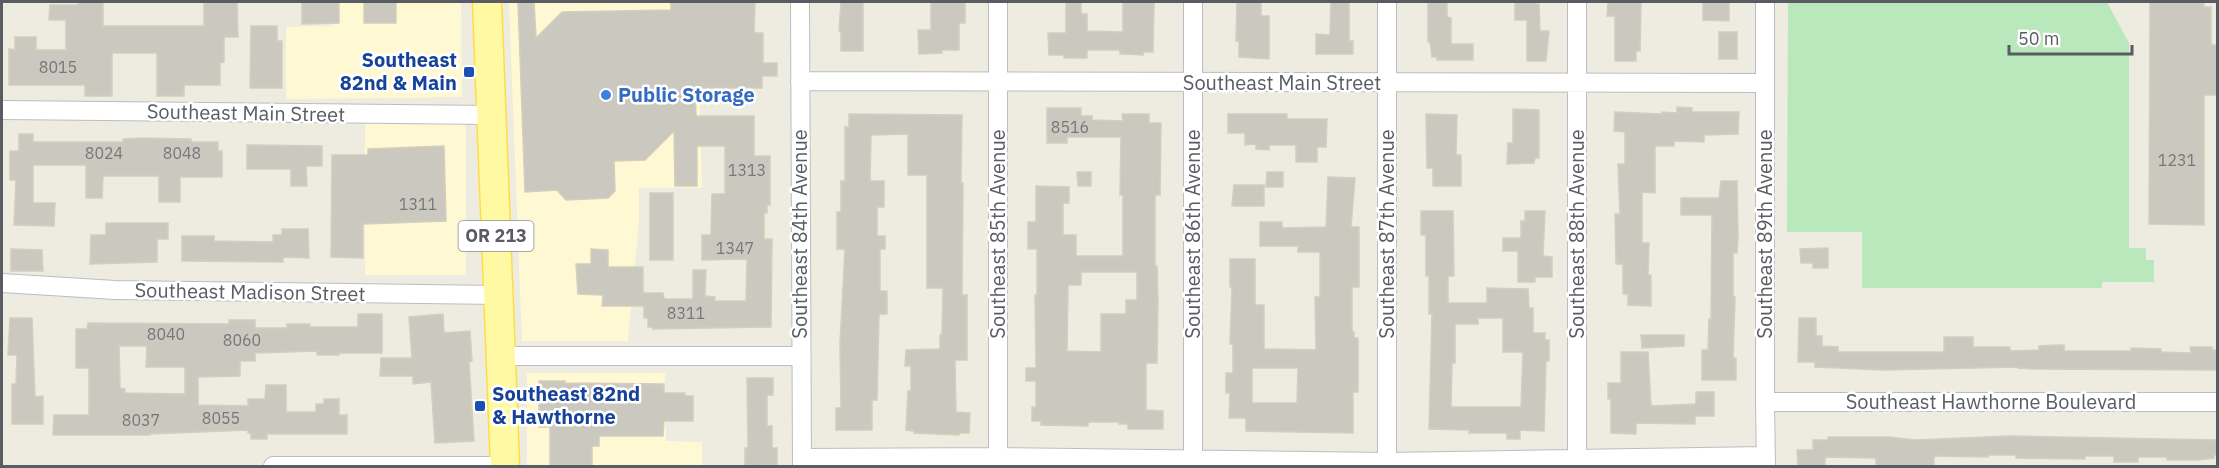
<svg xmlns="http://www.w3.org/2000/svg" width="2219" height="468" viewBox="0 0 2219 468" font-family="'IBM Plex Sans',sans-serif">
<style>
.commercial{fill:#fff9d3}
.green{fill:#b9e8bd}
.building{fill:#cbc9bf;stroke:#d3cebd;stroke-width:1.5;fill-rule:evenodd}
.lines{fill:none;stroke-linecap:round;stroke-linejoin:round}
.minor-casing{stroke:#bbbdc3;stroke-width:20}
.primary-casing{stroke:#ffdd47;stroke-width:31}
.minor{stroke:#fff;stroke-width:18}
.primary{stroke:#fff9a3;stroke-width:28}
.transit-dot{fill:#1a4fb4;stroke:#fff;stroke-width:2}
.shop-dot{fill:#3f7fe0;stroke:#fff;stroke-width:2}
.labels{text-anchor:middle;stroke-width:5;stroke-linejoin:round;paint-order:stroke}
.number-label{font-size:16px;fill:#76777a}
.shield{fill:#fff;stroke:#8b8d92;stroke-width:1.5}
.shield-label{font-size:18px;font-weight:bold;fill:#595c63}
.transit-label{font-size:20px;font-weight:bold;fill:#164399;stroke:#fff;text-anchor:end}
.street-label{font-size:20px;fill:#595c63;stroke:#fff}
.shop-label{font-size:20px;font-weight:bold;fill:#366cbe;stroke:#fff;text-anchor:start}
</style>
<rect width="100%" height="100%" fill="#eeece0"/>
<path class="commercial" d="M332 2H461L462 97 286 99V27L332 26Z
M509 2H697L702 188H639V221L628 341H522Z
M365 124H466V275H365Z
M527 373H665L666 441 702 442V466H527Z"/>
<path class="green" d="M1788 2H2107L2129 43V248H2146V260H2154V282H2102V288H1862V232H1787Z"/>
<path class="building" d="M78 2H103V26H204V2H237L238 37H224V62L220 63V85H184V96H157V53H112V96H85V85H9V49L15 50V37H36V50H66V20H49L50 5H78Z
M302 2H339V23L302 24Z
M364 2H396V23H364Z
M518 2H534L536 38 562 12 671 10V2H755L754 33H763V63H777V76H762V88H695L696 116H754V156H770V205H767V213H764V239H772L771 327 653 329V327H648V318H644V306H602L603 295 578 294 576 264H591V249L608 250V267H643V293H663L664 299H693V270H706L705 296 715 297 714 301H746L747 259 702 260V235H711L712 194H725V146H697V186H675L674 131 645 160 614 161 615 191 608 198 566 200 557 190 525 192Z
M841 2H863V51H841V31H839Z
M931 2H965V23H959V50H942V53L919 54 918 30H931Z
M1066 2H1081V14H1087V31L1123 32V2H1154L1153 52H1143V55L1124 54H1120V50H1087V58H1064V55H1049L1048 33H1066Z
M1237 2H1261V16H1269V59L1239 57V41H1236Z
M1331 2H1349V41H1353V54H1316V34L1330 35Z
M1428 2H1447V17L1451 18V44H1473V60H1437V57H1432L1430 42H1428Z
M1515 2H1535V4H1539L1540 31H1549L1546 61H1527V20H1515Z
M1608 2H1641L1640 51H1636V61H1615V16H1607Z
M1703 2H1729V21L1703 20Z
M2150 2H2204V7H2211V45H2217V95H2204V225L2149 224Z
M251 26H277V41H282V88H250Z
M1719 32H1737V59H1719Z
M1677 107 1692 108V112H1739L1738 134 1704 135V142L1674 141V146H1655V193L1642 192V243H1649L1648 275H1651V306L1628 305V294H1623V264H1616L1615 214H1620L1618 164H1625V132L1614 131 1615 112 1662 114V112L1677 113Z
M1047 108H1081V116H1092V120L1123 121 1122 114H1149V123H1161L1160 195H1155V266H1157L1158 300 1157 363H1146V410L1163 411V429H1128V424H1119V422H1088V426L1041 425V421H1032V407H1036V381H1026V368H1036L1035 295H1037V249H1028V222H1036V186L1069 187V203H1063V235H1076V256H1123V195H1120L1121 137H1067V143H1047ZM1081 272H1137V300H1126V314H1101V352L1067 351 1068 285H1081Z
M1513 109 1539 110V158H1535L1534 163 1507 164 1508 143H1513Z
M849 114 962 115 961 183H963L962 295H967V360H955L956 412 970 413 969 433H959V435L914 433V431L906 430 908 391H911V366H905L906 350 940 349V335L942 334 943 288H927V175H908V134L871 135 870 181H884V207H877V236H885V249H880V291H887V314H879L877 400H872V430H836V408H841L840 344 845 249H837V212H841V181H845V127H849Z
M1228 114H1287V119H1327L1326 147H1317V162H1296V145H1269V150L1256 149V144L1245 145V133H1228Z
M1426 114 1457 115 1456 155H1461V186H1433V168H1427Z
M19 134H33V142H123V139L142 138 191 139V142H218V151H222V177H180V202H159V176H103L102 198H86V165H33V203H55L54 226 14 225 16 180H10V151H19Z
M247 145 322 146V166H306L307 186H291V169H247Z
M444 146 446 221 363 224V258L331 257 332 155H368V149Z
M1077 172H1091V186H1078Z
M1267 172H1283V187H1266Z
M1328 177 1355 178 1351 227H1359V287H1352V332H1354V338H1358V392H1353V433L1246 431V418H1229L1230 393H1226V373H1233V344H1230L1232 287H1230V259H1255V305H1264V349L1316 350 1315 297H1320V252H1298V246H1260V222H1282V228L1326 227ZM1252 368H1298L1297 403H1252Z
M1721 181H1737L1738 237 1737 253H1733V297H1735L1733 358H1736V380H1702V350H1708L1709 319H1711L1712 215H1681V198H1719Z
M1234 185H1264V206H1232Z
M650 193H673V260H650Z
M1421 211H1453L1454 276H1448V303H1487V288L1528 289 1529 308H1533V333H1545V340H1549V361H1546L1544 431 1520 430V439H1507V433H1469V430L1429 429 1432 314H1429V276H1426V235H1421ZM1478 318H1503V352H1523L1521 407H1451L1452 363H1455V324H1478Z
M1525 211H1545L1543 256 1552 257V277H1535V282H1518V251H1503V238H1521V221H1525Z
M106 223H168V239H157V262L90 264 91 235H106Z
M282 229H308L309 258 283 257V262L182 261V236H214V241L273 242V235H282Z
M1828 248V268H1813V263H1801L1800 249Z
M11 249 42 250 43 271H11Z
M358 314H382V353H339V355H317V351L255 353V361H240V376L198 377V405L248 406V399H265L266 385H286V412H316V404H324V399H339V415H347V434H267V439H251V433H248V430L150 434V435H53L54 415H89V368H76V329H87L88 323 229 324V320H255V328H287V324H310V327H358ZM119 346H147L146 367H185V394L125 393V389L120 388Z
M443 314 444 333 470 331 472 361 469 362 474 441 435 443 431 382 413 384V376H380L381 358H412L409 317Z
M10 318H32L35 397 43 396V424H12V384H16L17 355H8Z
M1799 318H1816V336H1822V346L1838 347V352H1944V337H1973V347H2010V351L2039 350V346L2058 345H2064V351H2131V348L2161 349V352L2191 353 2190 347H2212V350H2217V370L2032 369 2018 368V367L1884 370 1815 367V362H1798Z
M1641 335H1684V346L1642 348Z
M1621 352H1648L1651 406 1696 404V392H1714V416H1695V424L1636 423V434L1611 433V399H1608V383H1621Z
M747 378H773V395H767V426H772V448H777V465L745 466V448H748Z
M539 381H565V383L664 384V393H685V396H693V421H664L663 436H599V446H592V465H550V427H539Z
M2009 436 2217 440V455H2214V458L2198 460H2167V457H2138V462H2114V456H2085V459L2016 458V455H1988V457L1934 456V466H1876V458L1825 457V466H1798L1797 450H1813V440H1828V437H1889L1915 440Z"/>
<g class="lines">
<defs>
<path id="minor" d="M800 2 802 466
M998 2V466
M1193 2V466
M1577 2V466
M1765 2V402L1766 466
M800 81 1765 83
M2 110 491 115
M2 283 115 290 498 295
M500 356H800
M1765 402H2218
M802 458 998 457 1387 462 1766 456
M273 466H505
M1387 466V2"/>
<path id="primary" d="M487 2 505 466"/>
</defs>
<use href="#minor" class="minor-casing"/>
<use href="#primary" class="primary-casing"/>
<use href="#minor" class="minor"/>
<use href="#primary" class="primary"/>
</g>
<g class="transit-dot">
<rect x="463" y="66" width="12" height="12" rx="3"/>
<rect x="474" y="400" width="12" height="12" rx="3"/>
</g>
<circle class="shop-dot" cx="606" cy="95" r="6"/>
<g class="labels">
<g class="number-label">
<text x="58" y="73">8015</text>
<text x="1070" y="133">8516</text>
<text x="104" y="159">8024</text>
<text x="182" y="159">8048</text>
<text x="2177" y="166">1231</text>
<text x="747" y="176">1313</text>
<text x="418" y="210">1311</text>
<text x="735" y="254">1347</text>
<text x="686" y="319">8311</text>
<text x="166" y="340">8040</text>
<text x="242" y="346">8060</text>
<text x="221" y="424">8055</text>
<text x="141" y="426">8037</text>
</g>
<rect class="shield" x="458.5" y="221" width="75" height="30" rx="4.5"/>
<g class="shield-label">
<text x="496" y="242">OR 213</text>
</g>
<g class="transit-label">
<text x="457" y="67">Southeast<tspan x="457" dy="23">82nd &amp; Main</tspan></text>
<text x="492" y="401" text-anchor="start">Southeast 82nd<tspan x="492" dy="23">&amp; Hawthorne</tspan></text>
</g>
<g class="street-label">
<text x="1282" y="90">Southeast Main Street</text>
<text transform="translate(246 113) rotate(1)" y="7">Southeast Main Street</text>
<text transform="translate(800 234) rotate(-90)" y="7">Southeast 84th Avenue</text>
<text transform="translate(998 234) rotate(-90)" y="7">Southeast 85th Avenue</text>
<text transform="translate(1193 234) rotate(-90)" y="7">Southeast 86th Avenue</text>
<text transform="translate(1387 234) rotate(-90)" y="7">Southeast 87th Avenue</text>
<text transform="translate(1577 234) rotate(-90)" y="7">Southeast 88th Avenue</text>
<text transform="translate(1765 234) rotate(-90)" y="7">Southeast 89th Avenue</text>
<text transform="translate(250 292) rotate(1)" y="7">Southeast Madison Street</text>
<text x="1991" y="409">Southeast Hawthorne Boulevard</text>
</g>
<g class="shop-label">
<text x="618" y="102">Public Storage</text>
</g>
</g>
<rect width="2219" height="468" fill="none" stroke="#595c63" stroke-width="6"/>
<path d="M2009 45v9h123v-9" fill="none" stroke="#595c63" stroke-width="3"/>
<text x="2018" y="45" font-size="18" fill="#595c63" stroke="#ffffff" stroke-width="4.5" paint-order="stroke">50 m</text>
</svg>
